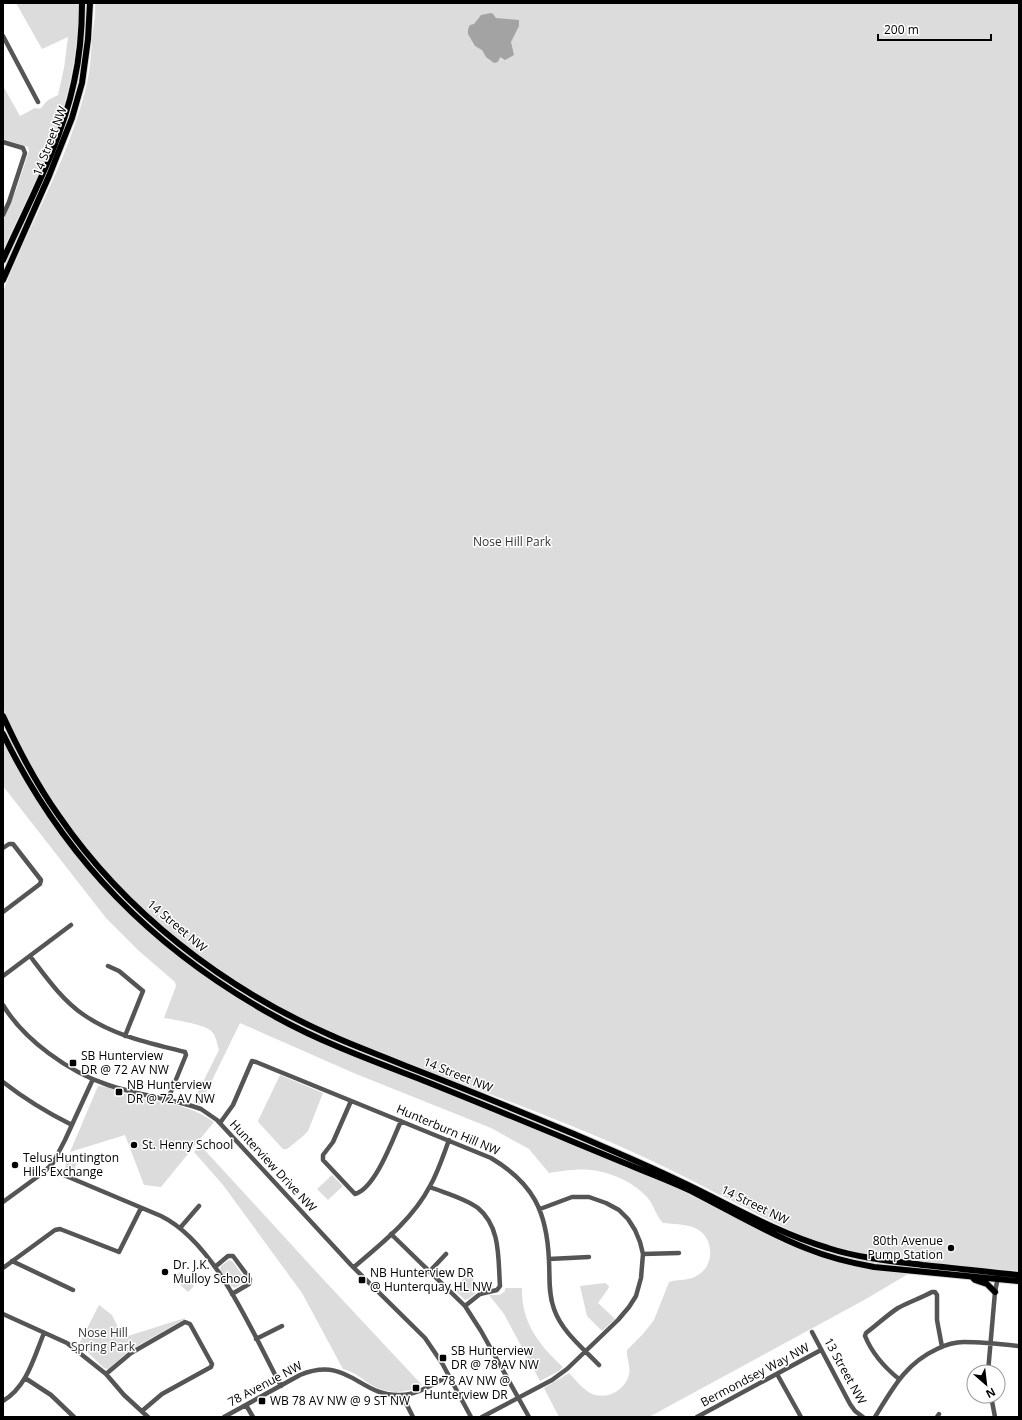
<svg xmlns="http://www.w3.org/2000/svg" width="1022" height="1420" viewBox="0 0 1022 1420" font-family="'Open Sans',sans-serif">
<style>
.green{fill:#dcdcdc}
.water{fill:#a3a3a3}
.lines{fill:none;stroke-linecap:round;stroke-linejoin:round}
.major-casing{stroke:#dbdbdb;stroke-width:8}
.minor{stroke:#555;stroke-width:4.5}
.major{stroke:#000;stroke-width:6}
.poi-dot{fill:#000;stroke:#fff;stroke-width:1.5}
.labels{text-anchor:middle;stroke-width:3;stroke-linejoin:round;paint-order:stroke}
.street-label{font-size:12px;fill:#000;stroke:#fff}
.park-label{font-size:12px;fill:#333;stroke:#fff}
.poi-label{font-size:12px;fill:#000;stroke:#fff;text-anchor:start}
</style>
<rect width="100%" height="100%" fill="#fff"/>
<path class="green" d="M16 3H79C78 40 73 76 62 112 48 159 24 204 3 250V221L16 190 29 151 28 147 3 139V86L20 116 35 108C43 110 41 107 46 102 48 99 55 97 58 95L64 68 68 37 42 49Z
M95 3H1019V1271C951 1264 881 1262 816 1241 785 1230 757 1213 728 1199 683 1176 638 1153 591 1134 526 1107 459 1083 393 1057 369 1047 344 1038 320 1027 182 964 60 851 3 708V291C30 224 67 161 85 91 90 74 91 56 92 39 93 28 96 15 95 3Z
M3 739C54 846 137 936 237 998 266 1015 295 1030 325 1045L661 1180 778 1240 807 1252 871 1269 908 1274 866 1299 649 1417H559L544 1388 569 1373C575 1379 580 1386 587 1391 602 1402 624 1393 629 1375 631 1366 626 1358 627 1350L643 1334 654 1320 669 1282C678 1279 690 1281 698 1275 715 1265 714 1238 697 1229 687 1224 674 1224 663 1223 656 1216 654 1205 647 1197 629 1178 599 1167 573 1170 565 1170 557 1172 549 1173L529 1149 491 1128 356 1074 240 1023 200 1105 193 1102 219 1050C217 1044 216 1034 210 1030 201 1024 176 1020 164 1018L176 986 175 982 139 951 106 918 3 786Z
M280 1075 323 1093 308 1131 302 1137 287 1149H283L259 1123 258 1121Z
M98 1086C108 1086 121 1093 131 1096 161 1103 188 1103 214 1122L161 1187 144 1185 125 1135 70 1152Z
M200 1145 322 1278 422 1385C404 1395 385 1394 368 1383 360 1377 352 1371 343 1369L302 1293 223 1185 194 1152Z
M67 1159 74 1161 77 1163 75 1168 80 1171 78 1175 65 1168Z
M332 1175 343 1186 328 1200 317 1189Z
M229 1260 233 1262 245 1279 244 1282 235 1288 231 1286 220 1270 221 1266Z
M472 1269 475 1294 468 1299 465 1300 454 1289Z
M180 1272H183L194 1286 188 1292 173 1278Z
M605 1283 609 1286 608 1289 598 1303 615 1319 602 1331 587 1316 580 1286Z
M505 1288H522C521 1322 539 1345 563 1367L559 1371 540 1381 504 1314 489 1295H500L505 1291Z
M99 1305 112 1315 121 1333 128 1336 185 1318V1319L130 1350 108 1369 104 1368 79 1344Z"/>
<path class="water" d="M491 13 493 14 496 18 519 20V26L511 42 514 55 505 60 500 57 498 62 494 63 486 57 482 50 475 46 468 34V29L470 25 474 24 481 15Z"/>
<g class="lines">
<defs>
<path id="major" d="M3 260C29 202 61 144 74 82 80 56 82 29 82 3
M3 280 49 176 72 118 82 83 88 39 90 3
M3 716C19 751 37 785 59 816 125 912 222 987 328 1034 354 1046 380 1055 406 1066 463 1088 519 1111 574 1134 613 1151 652 1167 690 1186 735 1208 780 1234 828 1248 859 1258 891 1261 923 1265 955 1268 987 1272 1019 1275
M3 734C64 859 154 950 276 1017 323 1043 373 1061 422 1080 490 1107 559 1136 627 1164 650 1174 673 1182 695 1193 732 1212 769 1234 808 1249 830 1258 852 1263 874 1267L1019 1281
M972 1277 975 1280 987 1284 995 1292"/>
</defs>
<use href="#major" class="major-casing"/>
<path class="minor" d="M3 36 38 102
M3 142 23 148 25 153 9 202 3 215
M3 848 9 844H13L41 880 40 884 3 912
M30 956C46 977 62 1000 84 1015 114 1036 150 1043 185 1052L186 1055 168 1099
M108 966 119 971 143 991 125 1036
M3 976 71 925
M3 1005C24 1040 69 1072 108 1085 135 1094 164 1098 192 1106L201 1109 217 1120 351 1265 425 1338 442 1363 471 1417
M3 1082C26 1100 46 1112 72 1125
M351 1101 333 1142 323 1155V1160L355 1194C375 1189 393 1139 401 1121
M220 1123 233 1105 252 1061 256 1062 491 1158C533 1183 547 1211 549 1261 550 1277 548 1293 554 1309 562 1332 583 1348 599 1365
M50 1166 59 1173 161 1216C216 1243 253 1334 281 1386
M430 1187C445 1193 465 1198 478 1208 501 1227 498 1259 500 1286L497 1290 480 1294 465 1306
M3 1202 44 1172 53 1163 65 1140 93 1079
M180 1228 199 1206
M391 1234 465 1306 481 1331 529 1417
M643 1254 679 1253
M549 1259 589 1257
M12 1261 73 1290
M215 1267 228 1256H233L250 1279 249 1284 232 1294
M354 1267C381 1244 413 1219 430 1186 438 1172 443 1156 449 1140
M3 1268 55 1230 60 1229 119 1252 141 1208
M430 1271 446 1254
M3 1314 67 1343 106 1374 124 1395 148 1417
M812 1332 850 1404 855 1411 863 1417
M256 1339 282 1326
M988 1372 995 1292 998 1277
M106 1374 131 1353 185 1322 190 1324 212 1364 211 1367 162 1394 142 1411
M777 1374 801 1417
M25 1378 51 1395 74 1417
M899 1379C884 1367 872 1353 865 1336L866 1333C877 1325 887 1315 898 1308 909 1302 921 1298 932 1292H935L937 1295V1320L942 1347
M402 1395 413 1417
M991 1396 995 1417
M3 1401C27 1387 34 1357 44 1333
M246 1405 253 1417
M224 1417 300 1375C349 1355 359 1397 401 1395 418 1395 434 1383 449 1376
M482 1417 552 1380 567 1369 618 1320 629 1307 636 1296 641 1278 643 1254 640 1242 635 1230 628 1219 619 1210 606 1203 589 1197H572L540 1209
M697 1417 821 1350
M875 1417C893 1388 905 1364 937 1349 945 1345 955 1342 964 1342 982 1342 1001 1344 1019 1346
M937 1417 939 1414"/>
<use href="#major" class="major"/>
</g>
<g class="poi-dot">
<rect x="69" y="1059" width="8" height="8" rx="2"/>
<rect x="115" y="1088" width="8" height="8" rx="2"/>
<circle cx="134" cy="1145" r="4"/>
<circle cx="15" cy="1165" r="4"/>
<circle cx="951" cy="1248" r="4"/>
<circle cx="165" cy="1272" r="4"/>
<rect x="358" y="1276" width="8" height="8" rx="2"/>
<rect x="439" y="1354" width="8" height="8" rx="2"/>
<rect x="412" y="1384" width="8" height="8" rx="2"/>
<rect x="258" y="1397" width="8" height="8" rx="2"/>
</g>
<g class="labels">
<g class="street-label">
<text transform="translate(50 141) rotate(-69)" y="4">14 Street NW</text>
<text transform="translate(177 926) rotate(40)" y="4">14 Street NW</text>
<text transform="translate(458 1075) rotate(22)" y="4">14 Street NW</text>
<text transform="translate(448 1130) rotate(23)" y="4">Hunterburn Hill NW</text>
<text transform="translate(273 1166) rotate(47)" y="4">Hunterview Drive NW</text>
<text transform="translate(755 1205) rotate(26)" y="4">14 Street NW</text>
<text transform="translate(845 1371) rotate(61)" y="4">13 Street NW</text>
<text transform="translate(755 1375) rotate(-28)" y="4">Bermondsey Way NW</text>
<text transform="translate(265 1384) rotate(-28)" y="4">78 Avenue NW</text>
</g>
<g class="park-label">
<text x="512" y="546">Nose Hill Park</text>
<text x="103" y="1337">Nose Hill<tspan x="103" dy="14">Spring Park</tspan></text>
</g>
<g class="poi-label">
<text x="81" y="1060">SB Hunterview<tspan x="81" dy="14">DR @ 72 AV NW</tspan></text>
<text x="127" y="1089">NB Hunterview<tspan x="127" dy="14">DR @ 72 AV NW</tspan></text>
<text x="142" y="1149">St. Henry School</text>
<text x="23" y="1162">Telus Huntington<tspan x="23" dy="14">Hills Exchange</tspan></text>
<text x="943" y="1245" text-anchor="end">80th Avenue<tspan x="943" dy="14">Pump Station</tspan></text>
<text x="173" y="1269">Dr. J.K.<tspan x="173" dy="14">Mulloy School</tspan></text>
<text x="370" y="1277">NB Hunterview DR<tspan x="370" dy="14">@ Hunterquay HL NW</tspan></text>
<text x="451" y="1355">SB Hunterview<tspan x="451" dy="14">DR @ 78 AV NW</tspan></text>
<text x="424" y="1385">EB 78 AV NW @<tspan x="424" dy="14">Hunterview DR</tspan></text>
<text x="270" y="1405">WB 78 AV NW @ 9 ST NW</text>
</g>
</g>
<rect width="1022" height="1420" fill="none" stroke="#000000" stroke-width="8"/>
<g transform="translate(986 1384) rotate(152)"><circle r="19" fill="#ffffff" stroke="#999999"/>
<path d="M0-3L7 15L0 10L-7 15Z" fill="#000000"/>
<text y="-6" font-size="11" font-weight="bold" text-anchor="middle" fill="#000000">N</text>
</g>
<path d="M878 34v6h113v-6" fill="none" stroke="#000000" stroke-width="2"/>
<text x="884" y="34" font-size="12" fill="#000000" stroke="#ffffff" stroke-width="3" paint-order="stroke">200 m</text>
</svg>
